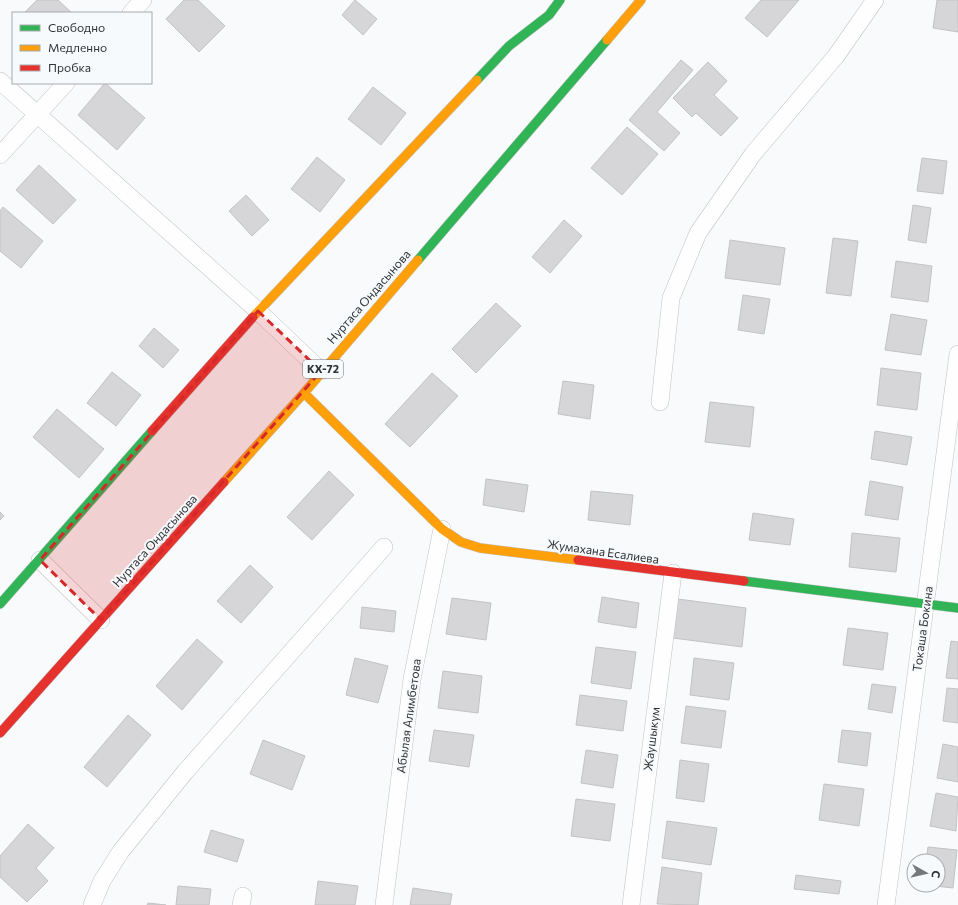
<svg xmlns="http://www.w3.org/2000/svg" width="958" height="905" viewBox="0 0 958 905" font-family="Commissioner,sans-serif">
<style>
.building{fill:#d6d6d8;stroke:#c3c3c4}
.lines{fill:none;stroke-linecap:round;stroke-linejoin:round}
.street-casing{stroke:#c0c1c3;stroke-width:18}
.fast-casing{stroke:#c0c1c3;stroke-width:10}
.slow-casing{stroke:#c0c1c3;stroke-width:10}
.jam-casing{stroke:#c0c1c3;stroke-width:10}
.street{stroke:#fefeff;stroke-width:17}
.fast{stroke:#30b455;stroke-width:9}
.slow{stroke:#ff9f0a;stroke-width:9}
.jam{stroke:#e5322d;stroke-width:9}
.marked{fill:#d62828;fill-opacity:0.2;stroke:#d62828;stroke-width:3;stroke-dasharray:8 5;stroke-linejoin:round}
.labels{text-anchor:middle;stroke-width:4;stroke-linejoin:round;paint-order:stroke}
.shield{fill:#f7fafd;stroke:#6c6e70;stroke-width:1}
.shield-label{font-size:11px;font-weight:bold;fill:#313233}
.street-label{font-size:12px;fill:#313233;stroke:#f7fafd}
</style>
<rect width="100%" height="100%" fill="#f8fafc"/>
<path class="building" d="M37 0H58L72 13H24Z
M184 0H198L225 26 199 52 166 19Z
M355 0 377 19 363 35 342 15Z
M761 0H799L767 37 745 18Z
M937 0H958V32L933 28Z
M681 60 693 70 657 112 680 133 664 151 629 120Z
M708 62 727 81 714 95 738 118 721 136 696 113 692 117 673 98Z
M105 83 145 118 117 150 78 115Z
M373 87 406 113 381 145 348 119Z
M627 127 658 154 622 195 591 168Z
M317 157 345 180 320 212 291 189Z
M922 158 947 161 943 194 917 191Z
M39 165 76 200 53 224 16 190Z
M246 195 269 220 252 236 229 211Z
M913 205 931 208 926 243 908 240Z
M3 207 43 241 21 268 0 251V211Z
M564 220 582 236 550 273 532 257Z
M833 238 858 241 851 296 826 293Z
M730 240 785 248 780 285 725 278Z
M896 261 932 266 928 302 891 297Z
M743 295 770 299 764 334 738 330Z
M496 303 521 326 476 373 452 349Z
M891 314 927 320 921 355 885 350Z
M154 328 179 350 163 368 139 346Z
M881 368 921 373 917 410 877 405Z
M112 372 141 395 116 426 87 403Z
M432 373 458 396 410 447 385 424Z
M563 381 594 385 590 419 558 414Z
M710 402 754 407 750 447 705 442Z
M57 409 104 449 79 478 33 437Z
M875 431 912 437 907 465 871 459Z
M329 471 354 495 312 540 287 517Z
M486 479 528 485 524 512 483 505Z
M870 481 903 487 898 520 865 515Z
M591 491 633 495 630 525 588 520Z
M0 512 4 516 0 520Z
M753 513 794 519 790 545 749 540Z
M852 533 900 538 896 572 849 567Z
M250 565 273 587 241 623 217 601Z
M602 597 639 603 636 628 598 622Z
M452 598 491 603 486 640 446 634Z
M678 599 746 608 742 647 673 638Z
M362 607 396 611 394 632 360 628Z
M848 628 888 633 883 670 843 665Z
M197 639 223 662 182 710 156 686Z
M951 641 958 642V679L946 678Z
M596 647 636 652 631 689 591 683Z
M355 658 388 666 378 703 346 695Z
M694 658 734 663 729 700 690 695Z
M443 671 482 676 478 713 438 708Z
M872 684 896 687 892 713 868 709Z
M947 688 958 689V723L943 721Z
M580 695 627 701 623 731 576 725Z
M686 706 726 711 721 748 681 743Z
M128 715 151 735 107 787 84 767Z
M434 730 474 735 469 767 429 761Z
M842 730 871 733 867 766 838 762Z
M263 740 305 756 292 790 250 774Z
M943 744 958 747V782L937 778Z
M586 750 618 755 613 788 581 783Z
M680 760 709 764 704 802 676 798Z
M824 784 864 789 859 826 819 820Z
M936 793 958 797 956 831 930 826Z
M576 799 615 804 610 841 571 836Z
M667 821 717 828 711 865 662 858Z
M28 824 54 848 36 868 48 881 27 902 0 877V856Z
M211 830 244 840 237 862 204 852Z
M928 847 957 850 953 888 926 885H938V861H926Z
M662 867 702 873 698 905 657 904Z
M796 875 841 881 839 894 794 889Z
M318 881 358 886 355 905H315Z
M178 886 211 889 209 905H176Z
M413 888 452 894 450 905H410Z
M148 903 166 905H147Z"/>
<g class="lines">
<defs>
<path id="street" d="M131 13 143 0
M0 81 258 311 321 371
M0 155 66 83
M660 402 671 298 698 233 753 154 836 56 875 0
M40 560 101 620
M92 905 102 881 121 851 185 772 384 547
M241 905 243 896
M384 905 412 679 442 529
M631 905 673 573
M886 905 958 354"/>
<path id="fast" d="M477 80 509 46 549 15 560 0
M418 260 607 40
M744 581 958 608
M0 604 152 431"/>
<path id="slow" d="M607 40 641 0
M253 317 477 80
M304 393 442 529 461 542 480 548 578 560
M224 482 304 393 418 260"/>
<path id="jam" d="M152 431 253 317
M578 560 744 581
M0 733 224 482"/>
</defs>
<use href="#street" class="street-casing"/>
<use href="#fast" class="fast-casing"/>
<use href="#slow" class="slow-casing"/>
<use href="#jam" class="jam-casing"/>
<use href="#street" class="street"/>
<use href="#fast" class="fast"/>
<use href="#slow" class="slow"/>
<use href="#jam" class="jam"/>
</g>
<path class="marked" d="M258 311 321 371 101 620 40 560Z"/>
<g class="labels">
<rect class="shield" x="303" y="360" width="40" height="18" rx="3"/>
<g class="shield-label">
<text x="323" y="373">КХ-72</text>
</g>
<g class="street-label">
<text transform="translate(369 297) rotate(-49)" y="4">Нуртаса Ондасынова</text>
<text transform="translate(155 541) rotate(-48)" y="4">Нуртаса Ондасынова</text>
<text transform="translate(603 552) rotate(8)" y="4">Жумахана Есалиева</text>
<text transform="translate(923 629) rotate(-82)" y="4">Токаша Бокина</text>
<text transform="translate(409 716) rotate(-82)" y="4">Абылая Алимбетова</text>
<text transform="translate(652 739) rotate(-83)" y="4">Жаушыкум</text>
</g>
</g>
<rect x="12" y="12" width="140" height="72" fill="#f7fafd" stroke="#a8aaac"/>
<rect x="20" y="25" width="20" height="6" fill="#30b455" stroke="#a8aaac"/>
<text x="48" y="32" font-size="12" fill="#313233">Свободно</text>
<rect x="20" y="45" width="20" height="6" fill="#ff9f0a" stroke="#a8aaac"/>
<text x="48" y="52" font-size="12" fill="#313233">Медленно</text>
<rect x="20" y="65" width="20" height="6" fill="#e5322d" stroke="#a8aaac"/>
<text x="48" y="72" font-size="12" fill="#313233">Пробка</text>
<g transform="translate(926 873) rotate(98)"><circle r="19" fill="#f7fafd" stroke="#a8aaac"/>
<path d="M0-3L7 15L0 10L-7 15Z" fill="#777879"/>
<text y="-6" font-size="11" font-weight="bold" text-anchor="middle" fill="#313233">С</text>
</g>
</svg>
